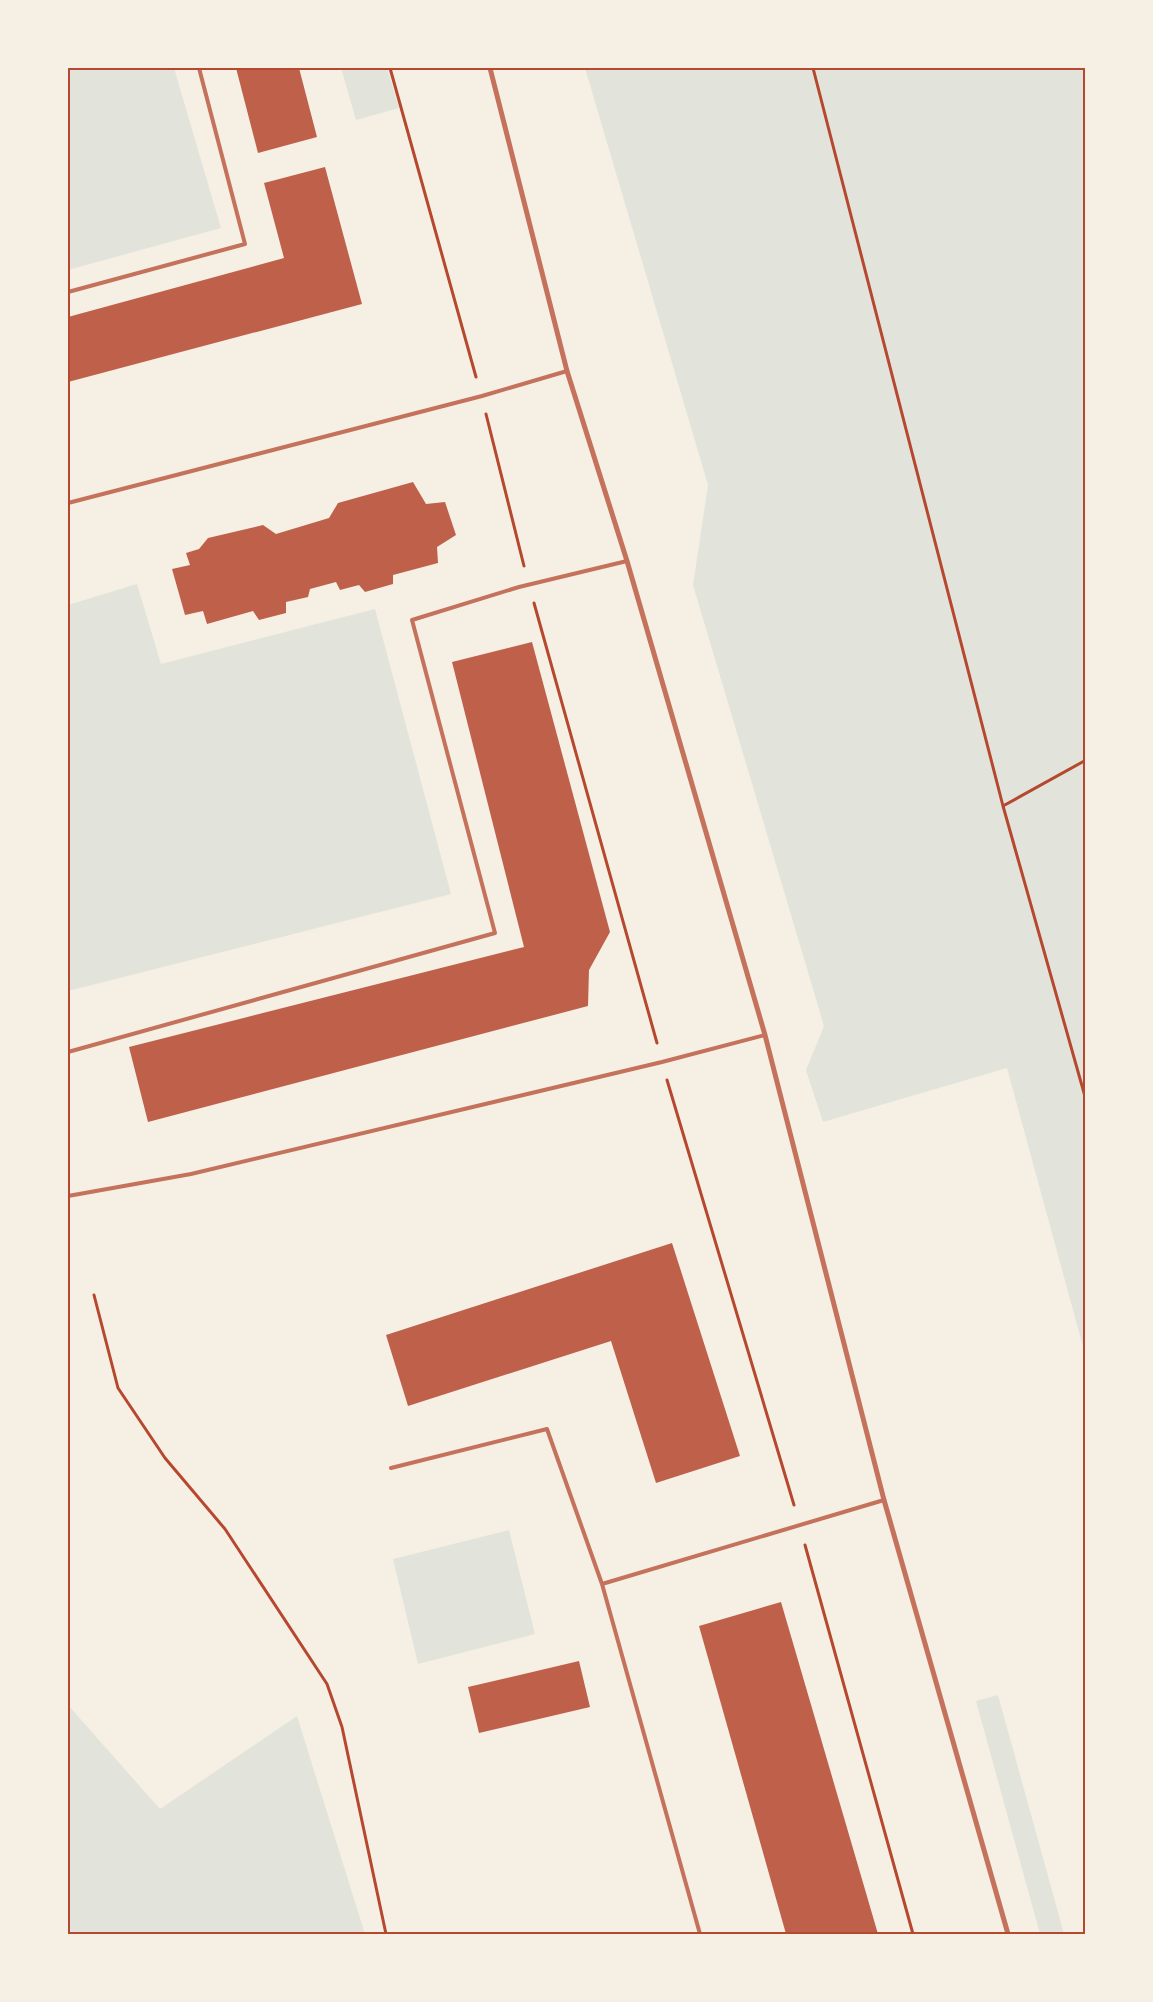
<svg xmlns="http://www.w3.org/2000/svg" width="1153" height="2002" viewBox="0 0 1153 2002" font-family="Commissioner,sans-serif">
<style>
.green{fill:#e2e4dc}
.building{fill:#bf614a}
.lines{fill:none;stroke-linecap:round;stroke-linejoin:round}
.path{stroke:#b5482f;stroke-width:3}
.service{stroke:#c5725c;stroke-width:4}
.minor{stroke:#c5725c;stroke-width:5}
.neatline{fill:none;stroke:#b5482f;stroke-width:2}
</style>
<rect width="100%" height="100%" fill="#f6efe4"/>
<path class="green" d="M68 68H174L221 228 68 270Z
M341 68H387L399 108 356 120Z
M585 68H1085V1354L1007 1068 823 1122 806 1070 824 1026 693 585 708 485Z
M137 584 161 664 375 609 451 894 68 991V605Z
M509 1530 535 1634 418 1664 393 1559Z
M998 1695 1064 1934H1040L976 1701Z
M68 1705 160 1809 297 1716 365 1934H68Z"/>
<path class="building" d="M236 68H299L317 137 258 153Z
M325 167 362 304 68 382V317L284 258 264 183Z
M413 482 426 504 445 502 456 535 437 547 438 563 393 575V584L365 592 359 585 340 590 336 582 310 589 308 597 286 602V613L259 620 253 611 207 624 203 611 185 615 172 569 190 565 186 553 199 549 208 538 263 525 276 534 329 518 338 503Z
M532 642 610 932 589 970 588 1006 148 1122 129 1047 524 947 452 662Z
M672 1243 740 1456 656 1483 611 1341 408 1406 386 1335Z
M781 1602 878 1934H786L699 1626Z
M579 1661 590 1707 479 1733 468 1687Z"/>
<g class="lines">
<path class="path" d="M390 68 476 377
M813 68 1003 806 1086 1100
M486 414 524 566
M534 603 657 1043
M1003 806 1086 760
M667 1080 794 1505
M94 1295 118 1388 165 1458 225 1529 327 1684 342 1727 386 1934
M805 1545 913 1934"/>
<path class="service" d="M68 292 245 244 199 68
M68 503 482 396 567 371
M68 1052 495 933 412 620 519 587 627 561
M68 1196 191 1174 662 1062 765 1035
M391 1468 547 1429 602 1584
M700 1934 602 1584 884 1500"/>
<path class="minor" d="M490 68 567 371 627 561 765 1035 884 1500 1008 1934"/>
</g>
<rect width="1153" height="2002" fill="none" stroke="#f6efe4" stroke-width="138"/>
<rect x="69" y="69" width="1015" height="1864" class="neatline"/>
</svg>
